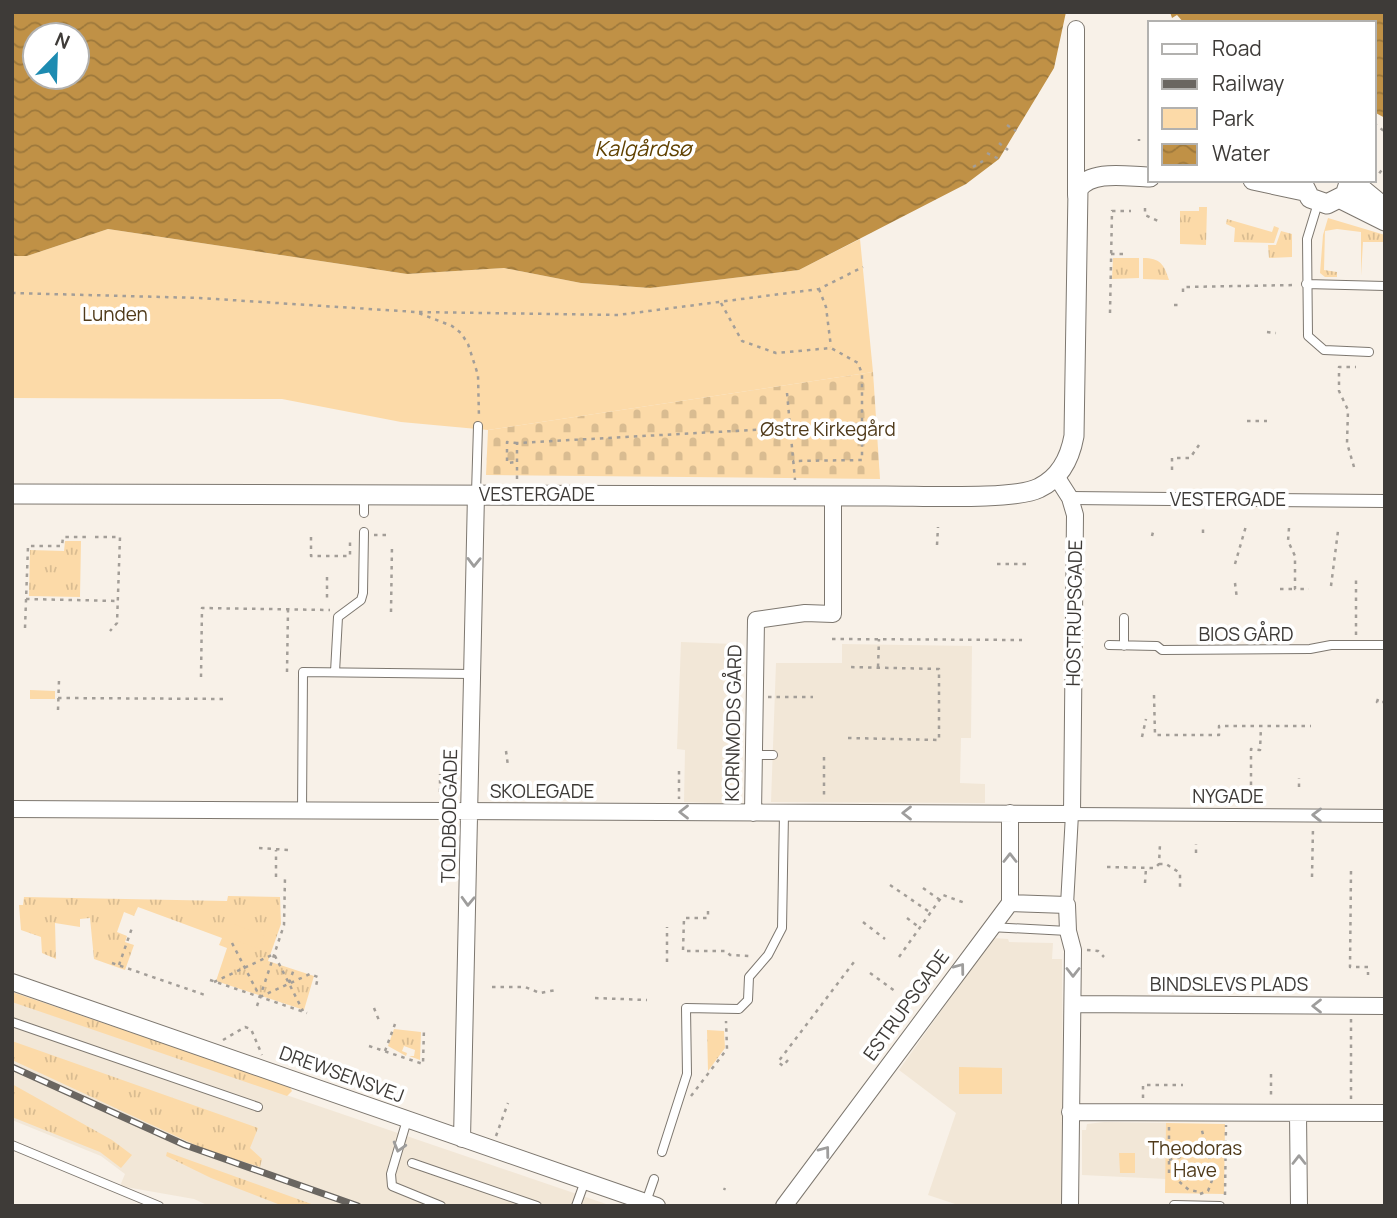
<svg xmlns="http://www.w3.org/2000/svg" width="1397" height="1218" viewBox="0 0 1397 1218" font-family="Manrope,sans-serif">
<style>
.built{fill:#f2e7d7}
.grass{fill:url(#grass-tufts)}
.cemetery{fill:url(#cemetery-stones)}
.park{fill:#fcdaa8}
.water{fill:url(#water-waves);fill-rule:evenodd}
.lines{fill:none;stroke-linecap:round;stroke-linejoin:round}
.service-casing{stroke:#7d776f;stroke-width:10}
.pedestrian-casing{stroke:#7d776f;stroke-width:14}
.minor-casing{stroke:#7d776f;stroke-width:18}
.tertiary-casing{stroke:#7d776f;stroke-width:21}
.path{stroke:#a39e98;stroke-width:2.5;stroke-dasharray:3.5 5;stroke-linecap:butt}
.service{stroke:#fff;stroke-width:8}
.pedestrian{stroke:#fff;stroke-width:12}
.minor{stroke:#fff;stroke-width:16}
.tertiary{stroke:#fff;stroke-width:19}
.rail-casing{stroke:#6a6661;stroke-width:7}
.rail{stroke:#fff;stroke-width:4.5;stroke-dasharray:13;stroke-linecap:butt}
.oneway{stroke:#9e9d9c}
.labels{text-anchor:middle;stroke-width:7;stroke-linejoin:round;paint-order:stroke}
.park-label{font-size:19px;fill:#4f3a1a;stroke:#fff}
.street-label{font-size:19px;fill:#3e3b38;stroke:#fff}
.water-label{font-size:21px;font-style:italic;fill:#604101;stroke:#fff}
</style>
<defs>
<pattern id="grass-tufts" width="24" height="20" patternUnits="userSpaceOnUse" patternTransform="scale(1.75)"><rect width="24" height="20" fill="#fcdaa8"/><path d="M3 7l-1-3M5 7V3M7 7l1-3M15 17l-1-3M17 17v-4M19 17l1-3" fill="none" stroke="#d9bc91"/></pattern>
<pattern id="cemetery-stones" width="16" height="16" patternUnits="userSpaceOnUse" patternTransform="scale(1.75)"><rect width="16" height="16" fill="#fcdaa8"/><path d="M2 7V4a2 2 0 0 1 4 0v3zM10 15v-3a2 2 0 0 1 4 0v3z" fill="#d9bc91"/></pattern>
<pattern id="water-waves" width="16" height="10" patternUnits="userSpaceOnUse" patternTransform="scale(1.75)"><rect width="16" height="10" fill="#c09146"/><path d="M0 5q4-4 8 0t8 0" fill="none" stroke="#9d783b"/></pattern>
</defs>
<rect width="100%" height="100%" fill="#f8f1e8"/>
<path class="built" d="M681 642 734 644 732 804 684 802 685 750 677 749Z
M842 644 972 646 971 738H961L960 783 985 784V803L771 802 776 663H842Z
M993 938 1008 939 1009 942 1053 943 1052 959H1062L1064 1206H961L928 1195 956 1113 899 1070Z
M12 998 40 1011 612 1206H209L194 1199 120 1186 125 1174 101 1156 12 1120Z
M1104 1122 1166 1123V1179L1082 1175V1130H1086L1087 1124Z"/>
<path class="grass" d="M1199 207H1207L1206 245 1180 244V211H1199Z
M1328 218 1385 235V242H1363L1361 276V232L1337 229 1325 231 1324 270 1337 272V277H1325L1320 273 1323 235Z
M1227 219 1272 232 1274 226 1279 228 1274 243 1234 242 1235 228 1226 224Z
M1281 231 1292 234V257L1269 258 1268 245H1276Z
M1113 258H1139V278L1112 279Z
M1143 258C1160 258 1164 264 1169 280L1143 279Z
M65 541H81L80 597 29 596 30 550 64 551Z
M228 896 280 897 281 924 268 961 314 976 304 1010 216 981 227 948 219 945 222 938 138 907 134 916 124 912 117 932 127 936 125 942 134 945 125 970 94 959 90 918 80 919V927L55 923 56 959 42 953 41 937 21 930 19 905H23L24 897 227 901Z
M12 992 289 1086 292 1091 287 1096 12 1002Z
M394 1029 421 1032 420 1060 409 1056H414L415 1050 404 1046 402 1051 407 1053 406 1056 388 1046Z
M707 1030 724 1031 725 1048 708 1071Z
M12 1041 258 1128 250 1148 262 1159 260 1167 206 1150 12 1060Z
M12 1084 112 1140 132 1155 121 1168 100 1152 12 1117Z
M167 1152 317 1206H283L211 1178 166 1156Z"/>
<path class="cemetery" d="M873 372 880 479 486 475 488 430Z"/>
<path class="park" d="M108 229 407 274 504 268 581 283 650 288 799 270 860 239 873 372 488 430 401 422 282 399 12 398V256H27Z
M30 690 55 691V699H30Z
M234 924 265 936 260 949 229 938Z
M959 1067 1002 1068V1094H959Z
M1166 1123 1225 1124 1224 1194 1165 1193Z
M1135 1153V1173H1120L1119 1153Z"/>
<path class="water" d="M12 12H1066L1054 68 999 159 966 184 799 270 650 288 581 283 504 268 407 274 108 229 27 256H12ZM35 35H77V77H35Z
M1170 12H1385V118L1374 112V23H1184L1177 15 1172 18Z"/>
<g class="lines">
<defs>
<path id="service" d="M1318 203 1307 239 1308 336 1324 350 1369 352
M1306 284 1385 286
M476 493 478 426
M364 513V495
M1109 645 1157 646 1162 650 1310 649 1331 645H1385
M1124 646V618
M335 672 338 617 361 600 363 593 364 532
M754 755H773
M302 811 303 672 472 674
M990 927 1068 931
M12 1022 258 1107
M407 1120 391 1174 392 1186 441 1206
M12 1145 159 1206
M662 1152 687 1074 686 1008 739 1009 748 1000 749 977 768 955 782 928 784 813
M412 1163 537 1206
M646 1202 654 1179
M1174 1205 1220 1206
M576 1206 585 1181"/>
<path id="pedestrian" d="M1070 498 1385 501
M1067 905 1072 814 1385 816"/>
<path id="minor" d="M1076 29V195
M12 809 1072 814 1075 515 1070 498 1056 476
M753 813 756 620 805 613 833 614V495
M1010 903 1067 905 1068 931 1073 950 1070 1206
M12 982 657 1206
M1073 1004 1385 1006
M1070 1112 1385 1113
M1298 1114 1299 1206
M462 1139 476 494
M784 1206 1010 903V813"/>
<path id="tertiary" d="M1253 180 1304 191
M1301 180 1310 198 1327 204 1345 195 1350 180
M1351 180 1385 208
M1341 199 1385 221
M12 494 876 496C911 495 1014 501 1039 488 1060 478 1070 458 1074 436L1078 189C1092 169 1129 177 1150 177"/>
</defs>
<use href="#service" class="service-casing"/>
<use href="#pedestrian" class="pedestrian-casing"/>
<use href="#minor" class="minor-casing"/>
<use href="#tertiary" class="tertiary-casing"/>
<path class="path" d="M1196 23 1198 20
M1374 123 1385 132
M1007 125 1016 131
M1139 139V141
M999 143 1008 150
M987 153 999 159
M973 167 983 161
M1374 180 1385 166
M1145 208V215L1160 222
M1111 254H1126
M819 289 826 307 831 347
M1183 292V287L1296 285
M12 293 200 298 416 312 452 326 461 333 468 344 478 375 479 418
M721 303 742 341 776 353 831 348 858 363 862 374V460L793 461
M1174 305H1178
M419 312 618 315 819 289 863 267
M1110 313 1112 211H1131
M1267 332 1276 333
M787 393 795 480
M1247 421H1267
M517 443 507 442V463L517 462
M1354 467 1347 443 1348 410 1339 391V367H1356
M1172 470V458H1190L1199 445
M517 479V443L860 424
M1289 528 1288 541 1295 556V589H1309
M1203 533V526
M374 535H386
M1152 536 1154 528
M95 537H120L117 623 110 631
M311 537V556H350V538
M937 545 938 527
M997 564H1031
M1235 564 1246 526
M327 577V599
M1235 583 1237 599
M1331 586 1338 531
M1280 589H1295
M26 599 118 601
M391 612 392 545
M25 628 28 546H62L63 537H88
M1356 635V576
M832 639 1022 640
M878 667 879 639
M287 672 288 610
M201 677 202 608 330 610
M1154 695 1155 735H1219V726H1311
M768 697H813
M58 698 228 699
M1378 699 1377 702H1385
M58 710 59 680
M1142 737 1146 719
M848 738 939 740V669L848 667
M506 751 508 766
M824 757V799
M679 771V799
M1251 785V749L1260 750 1261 727
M1299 787V778
M440 792V774
M259 848 289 850
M1196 853V844
M1159 864H1166L1180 873V887
M1107 867 1155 868 1159 864 1160 844
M1351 871 1350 967H1368V975
M276 877V850
M1312 877 1313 828
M1145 883 1146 868
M890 885 931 913
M923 888 940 900
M708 911V918H684L683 951H726L730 955 750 956
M907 918 920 928
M863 922 885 939
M232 943 260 997
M1087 950 1098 951 1104 957
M899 957 943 895 965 903
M667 962V927
M112 963 205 995
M119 965 133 925
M870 973 895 991
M210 980 307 1013
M214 982 274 954 303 1011
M289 983 294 969
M492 987H525L540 993 556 990
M260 997 310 974 318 977 316 986
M595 998 647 1000
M257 1006 284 925 285 877
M374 1008 380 1023
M1351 1019V1100
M223 1040 245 1027 251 1029 262 1055
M369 1046 423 1064 424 1028
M385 1051 395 1024
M788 1060 783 1066 778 1062 854 962
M1271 1074V1098
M691 1096 727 1049 726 1021
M1143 1098V1085H1183
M1169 1127V1173L1189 1190 1200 1192
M496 1136 508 1103
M1169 1160 1180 1157 1205 1141
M724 1190 725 1188
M1200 1194 1208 1191 1214 1175 1201 1127
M1225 1195 1226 1125"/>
<use href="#service" class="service"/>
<use href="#pedestrian" class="pedestrian"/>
<use href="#minor" class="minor"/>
<use href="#tertiary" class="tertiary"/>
<defs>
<path id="rail" d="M12 1067 185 1145 358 1206"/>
</defs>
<use href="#rail" class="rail-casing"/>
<use href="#rail" class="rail"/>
</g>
<defs><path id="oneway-chevron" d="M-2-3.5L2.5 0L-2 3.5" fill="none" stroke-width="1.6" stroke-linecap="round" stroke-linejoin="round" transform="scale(1.75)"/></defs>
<g class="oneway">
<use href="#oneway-chevron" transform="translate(474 562) rotate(91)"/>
<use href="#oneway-chevron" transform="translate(684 812) rotate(-180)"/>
<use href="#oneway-chevron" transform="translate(907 813) rotate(-180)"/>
<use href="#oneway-chevron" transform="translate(1317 815) rotate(-179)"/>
<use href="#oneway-chevron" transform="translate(1010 858) rotate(-90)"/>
<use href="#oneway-chevron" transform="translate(468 901) rotate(92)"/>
<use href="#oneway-chevron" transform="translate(960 968) rotate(-53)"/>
<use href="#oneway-chevron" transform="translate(1073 972) rotate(90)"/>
<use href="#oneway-chevron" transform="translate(1317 1006) rotate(180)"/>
<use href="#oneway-chevron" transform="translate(399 1147) rotate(106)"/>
<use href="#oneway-chevron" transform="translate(825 1151) rotate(-53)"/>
<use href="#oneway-chevron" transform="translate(1299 1160) rotate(-90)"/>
</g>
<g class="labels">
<g class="park-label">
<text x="115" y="321">Lunden</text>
<text x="828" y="436">Østre Kirkegård</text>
<text x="1195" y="1155">Theodoras<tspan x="1195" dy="22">Have</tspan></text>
</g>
<g class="street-label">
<text x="537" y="501">VESTERGADE</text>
<text x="1228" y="506">VESTERGADE</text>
<text transform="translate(1074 613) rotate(-89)" y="7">HOSTRUPSGADE</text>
<text x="1246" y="641">BIOS GÅRD</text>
<text transform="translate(733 723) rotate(-89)" y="7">KORNMODS GÅRD</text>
<text x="542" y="798">SKOLEGADE</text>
<text x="1228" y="803">NYGADE</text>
<text transform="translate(449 816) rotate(-89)" y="7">TOLDBODGADE</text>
<text x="1229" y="991">BINDSLEVS PLADS</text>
<text transform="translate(906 1005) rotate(-54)" y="7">ESTRUPSGADE</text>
<text transform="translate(342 1074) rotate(20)" y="7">DREWSENSVEJ</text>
</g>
<g class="water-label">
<text x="643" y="156">Kalgårdsø</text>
</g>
</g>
<rect width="1397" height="1218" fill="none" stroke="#3e3b38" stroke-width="28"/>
<rect x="1148" y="21" width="228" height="161" fill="#ffffff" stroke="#b2b1af" stroke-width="2"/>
<rect x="1162" y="44" width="35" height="10" fill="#ffffff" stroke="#b2b1af" stroke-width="2"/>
<text x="1212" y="56" font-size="21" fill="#3e3b38">Road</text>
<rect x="1162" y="79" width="35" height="10" fill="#6a6661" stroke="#b2b1af" stroke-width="2"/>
<text x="1212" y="91" font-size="21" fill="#3e3b38">Railway</text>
<rect x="1162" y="108" width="35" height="21" fill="#fcdaa8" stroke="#b2b1af" stroke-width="2"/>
<text x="1212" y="126" font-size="21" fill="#3e3b38">Park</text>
<rect x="1162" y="144" width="35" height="21" fill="url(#water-waves)" stroke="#b2b1af" stroke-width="2"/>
<text x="1212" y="161" font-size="21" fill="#3e3b38">Water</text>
<g transform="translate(56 56) rotate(23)"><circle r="33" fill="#ffffff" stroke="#b2b1af" stroke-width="2"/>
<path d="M0-5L12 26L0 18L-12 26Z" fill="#1d8bb1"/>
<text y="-10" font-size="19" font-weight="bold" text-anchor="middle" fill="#3e3b38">N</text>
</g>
</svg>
